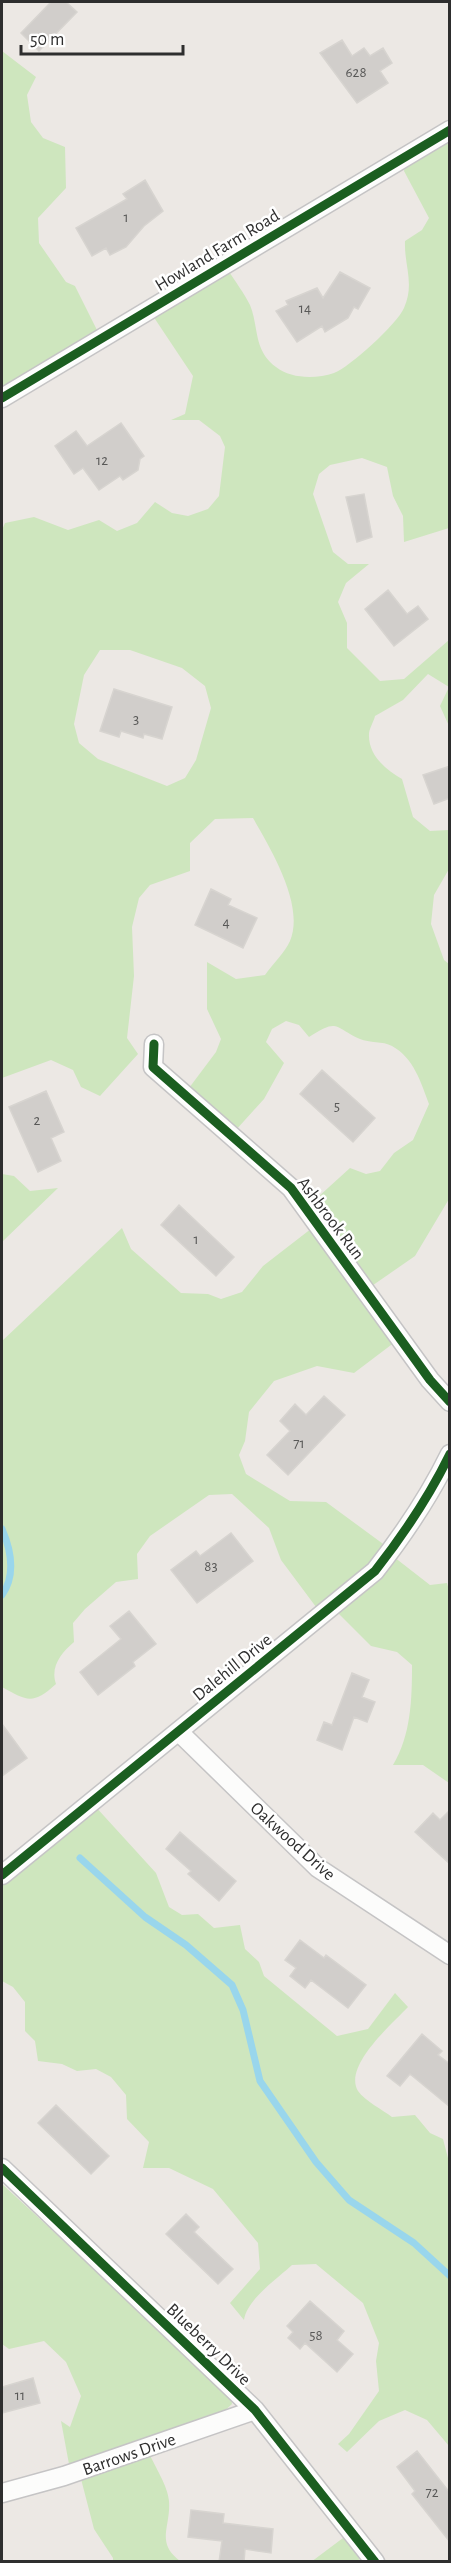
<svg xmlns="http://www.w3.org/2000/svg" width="451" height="2563" viewBox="0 0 451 2563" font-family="'Alegreya Sans',sans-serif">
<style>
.green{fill:#cee6be;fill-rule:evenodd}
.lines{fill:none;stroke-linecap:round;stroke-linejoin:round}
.stream{stroke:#99d6ec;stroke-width:7}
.building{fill:#d1cecb;stroke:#d7d4d0;stroke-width:1.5}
.minor-casing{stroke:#c5c4c5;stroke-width:21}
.minor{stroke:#fcfcfb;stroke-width:18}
.cycleway-casing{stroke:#fff;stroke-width:13}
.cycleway{stroke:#1b5e20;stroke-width:9}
.labels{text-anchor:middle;stroke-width:5;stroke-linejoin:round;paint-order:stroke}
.number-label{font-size:15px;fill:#585857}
.street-label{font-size:18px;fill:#2e2e2e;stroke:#fff}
</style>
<rect width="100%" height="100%" fill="#ece8e4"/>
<path class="green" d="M2 51 36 77 27 95 31 122 43 138 65 147 66 188 38 218 39 243 66 282 75 286 101 338 2 397Z
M449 142V528L404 542 403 516 393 496 387 467 362 458 330 465 319 474 313 494 333 552 348 564H369L346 583 338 602 347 623V648L380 681 404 679 449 640V726L440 706 449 687 428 674 403 700 375 716C374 721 369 729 369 734 368 755 386 770 402 779L413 817 430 831 449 830V869L434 895 431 924 444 960 449 964V1199L415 1256 366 1290 395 1342 354 1373 317 1366 274 1381 249 1412 245 1441 239 1455 246 1474 290 1501 326 1502 390 1549 394 1557 430 1585 447 1583 450 1594 449 1783 423 1765H393C411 1735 412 1699 412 1665L397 1652 371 1646 334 1609 322 1615 281 1560 269 1528 232 1494 209 1495 150 1536 137 1554 138 1579 116 1582 85 1609 73 1623 74 1642C61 1653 50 1667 56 1684 33 1705 27 1701 2 1687V1341L122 1228 131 1249 181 1293 208 1294 221 1299 242 1292 263 1266 316 1225 307 1207 350 1168 366 1174 380 1171 394 1153 413 1140 429 1104C421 1083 414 1058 392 1046 383 1041 369 1043 360 1039 333 1027 339 1018 309 1037L299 1025 286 1021 272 1029 266 1042 284 1063 264 1099 235 1131 186 1092 216 1052 221 1039 207 1009V962L236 979 265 975C273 964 285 952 290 941 305 905 271 850 253 818L215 819 190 843V871L150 885 139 898 132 927 134 976 127 1038 138 1054 100 1096 81 1087 73 1070 51 1060 2 1078V530L5 523 34 517 68 530 99 520 117 531 137 523 155 502 172 513 188 516 208 509 219 496 225 447 220 436 199 420H171L185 414 193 376 153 316 228 270C235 281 244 293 250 305 259 327 253 350 276 367 291 379 316 379 334 373 350 367 397 324 404 308 415 283 404 266 405 241L422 230 429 218 404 171 405 166ZM100 650H130L182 668 205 686 211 708 196 760 185 778 167 786 98 759 79 743 74 724 84 675Z
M2 1174 14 1176 30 1191 58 1188 2 1242Z
M94 1805 156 1873 169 1907 182 1915 198 1914 214 1928 240 1925 245 1949 259 1962 264 1976 337 2036 368 2029 395 1993 408 2007C392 2024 343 2066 358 2091 365 2101 383 2110 392 2117L415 2115 430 2133 443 2139 449 2162V2446L427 2420 405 2410 379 2421 347 2452 338 2444 349 2434 379 2391 376 2361 379 2343 363 2303 316 2264 292 2265C277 2279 247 2299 244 2320L230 2303 260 2269 258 2243 213 2189 169 2168H143L149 2142 127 2119 126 2095 111 2077 96 2069 77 2071 62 2064 38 2061 35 2041 25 2031V2002L13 1987 2 1981V1881Z
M2 2184 231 2395 232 2404 218 2417 149 2453C155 2467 168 2486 169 2501 171 2527 155 2542 180 2561H113V2558L94 2529 81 2479 71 2475 61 2421 70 2427 81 2396 66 2362 44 2341 9 2349 2 2344Z
M347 2535 363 2557 357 2561 311 2562Z"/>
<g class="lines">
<path class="stream" d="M2 1529C11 1550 16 1575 2 1595
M80 1858 145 1917 186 1945 232 1985 243 2010 260 2081 316 2162 349 2200 414 2243 450 2276"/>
</g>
<path class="building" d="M51 2H66L77 12 39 51 21 33Z
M342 40 352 56 364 48 370 56 383 48 392 63 380 71 388 83 357 103 320 53Z
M145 180 163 211 144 226 126 247 110 255 106 248 92 256 76 228 127 199 123 194Z
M340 272 370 288 358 309 354 307 348 318 325 332 322 326 297 342 276 311 288 305 286 301 317 288 323 298Z
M121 423 144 456 140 459 138 470 123 480 120 476 99 490 83 468 74 474 55 446 76 431 87 446Z
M364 494 372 537 357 542 346 497Z
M388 590 407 614 418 606 428 619 394 646 365 609Z
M114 689 172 707 162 739 144 734 143 738 121 731 119 737 100 731Z
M450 766V798L434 804 423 775Z
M211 889 231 899 228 905 257 918 243 948 195 925Z
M322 1070 375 1118 353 1142 300 1094Z
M46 1091 64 1132 51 1138 61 1161 38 1172 9 1107Z
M179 1205 234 1257 216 1276 161 1225Z
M324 1396 345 1415 288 1475 267 1455 290 1431 280 1421 295 1404 306 1415Z
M231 1533 253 1561 197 1603 171 1570 196 1551 200 1556Z
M129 1611 156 1644 133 1662 135 1666 98 1695 80 1672 121 1639 110 1626Z
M352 1673 369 1680 362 1697 375 1702 367 1722 354 1717 342 1750 317 1740 324 1722 332 1725Z
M2 1724 27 1758 2 1776Z
M450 1810V1864L415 1832 433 1813 440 1820Z
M180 1832 236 1881 219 1901 188 1874 191 1871 166 1849Z
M300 1940 324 1958 326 1955 366 1985 348 2008 311 1980 305 1988 290 1976 296 1968 285 1960Z
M422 2034 442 2051 438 2055 450 2064V2107L410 2074 400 2086 387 2076Z
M56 2105 109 2156 91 2174 38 2123Z
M186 2214 199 2227 194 2232 233 2269 218 2284 166 2234Z
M310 2301 344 2331 337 2340 353 2354 337 2372 305 2343 300 2349 288 2338 293 2332 287 2326Z
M33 2378 40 2403 2 2413V2387Z
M417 2451 450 2493V2542L412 2494 415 2491 397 2467Z
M191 2510 224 2514 223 2523 273 2529 271 2553 245 2549 244 2562H219L222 2541 188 2537Z"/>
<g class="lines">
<defs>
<path id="minor" d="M2 398 450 130
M154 1044 153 1067 291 1188 430 1380 450 1402
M179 1732 318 1868 450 1955
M2 1875 375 1571C404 1534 429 1497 450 1454
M2 2168 255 2410 375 2562
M2 2493 64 2476 255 2410"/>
</defs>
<use href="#minor" class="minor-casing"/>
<use href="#minor" class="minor"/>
<defs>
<path id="cycleway" d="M2 398 450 130
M154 1044 153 1067 291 1188 430 1380 450 1402
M2 1875 375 1571C404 1534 429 1497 450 1454
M2 2168 255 2410 375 2562"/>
</defs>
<use href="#cycleway" class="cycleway-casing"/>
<use href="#cycleway" class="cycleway"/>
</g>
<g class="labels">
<g class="number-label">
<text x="356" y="77">628</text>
<text x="126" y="222">1</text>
<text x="305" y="313">14</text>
<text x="102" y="465">12</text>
<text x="136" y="724">3</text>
<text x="226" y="927">4</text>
<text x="337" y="1111">5</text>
<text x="37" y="1125">2</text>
<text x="196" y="1244">1</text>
<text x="299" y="1448">71</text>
<text x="211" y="1571">83</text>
<text x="316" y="2340">58</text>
<text x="20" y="2400">11</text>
<text x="432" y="2497">72</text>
</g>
<g class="street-label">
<text transform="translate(217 250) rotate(-31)" y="6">Howland Farm Road</text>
<text transform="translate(331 1218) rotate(53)" y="6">Ashbrook Run</text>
<text transform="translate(232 1667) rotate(-39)" y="6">Dalehill Drive</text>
<text transform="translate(293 1841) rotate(42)" y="6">Oakwood Drive</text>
<text transform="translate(209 2344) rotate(44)" y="6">Blueberry Drive</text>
<text transform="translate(129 2454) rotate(-19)" y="6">Barrows Drive</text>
</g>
</g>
<rect width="451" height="2563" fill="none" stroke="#2e2e2e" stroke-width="6"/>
<path d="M21 45v9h162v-9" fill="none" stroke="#2e2e2e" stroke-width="3"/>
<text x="30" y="45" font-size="18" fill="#2e2e2e" stroke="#ffffff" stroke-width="4.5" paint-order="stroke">50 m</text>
</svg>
